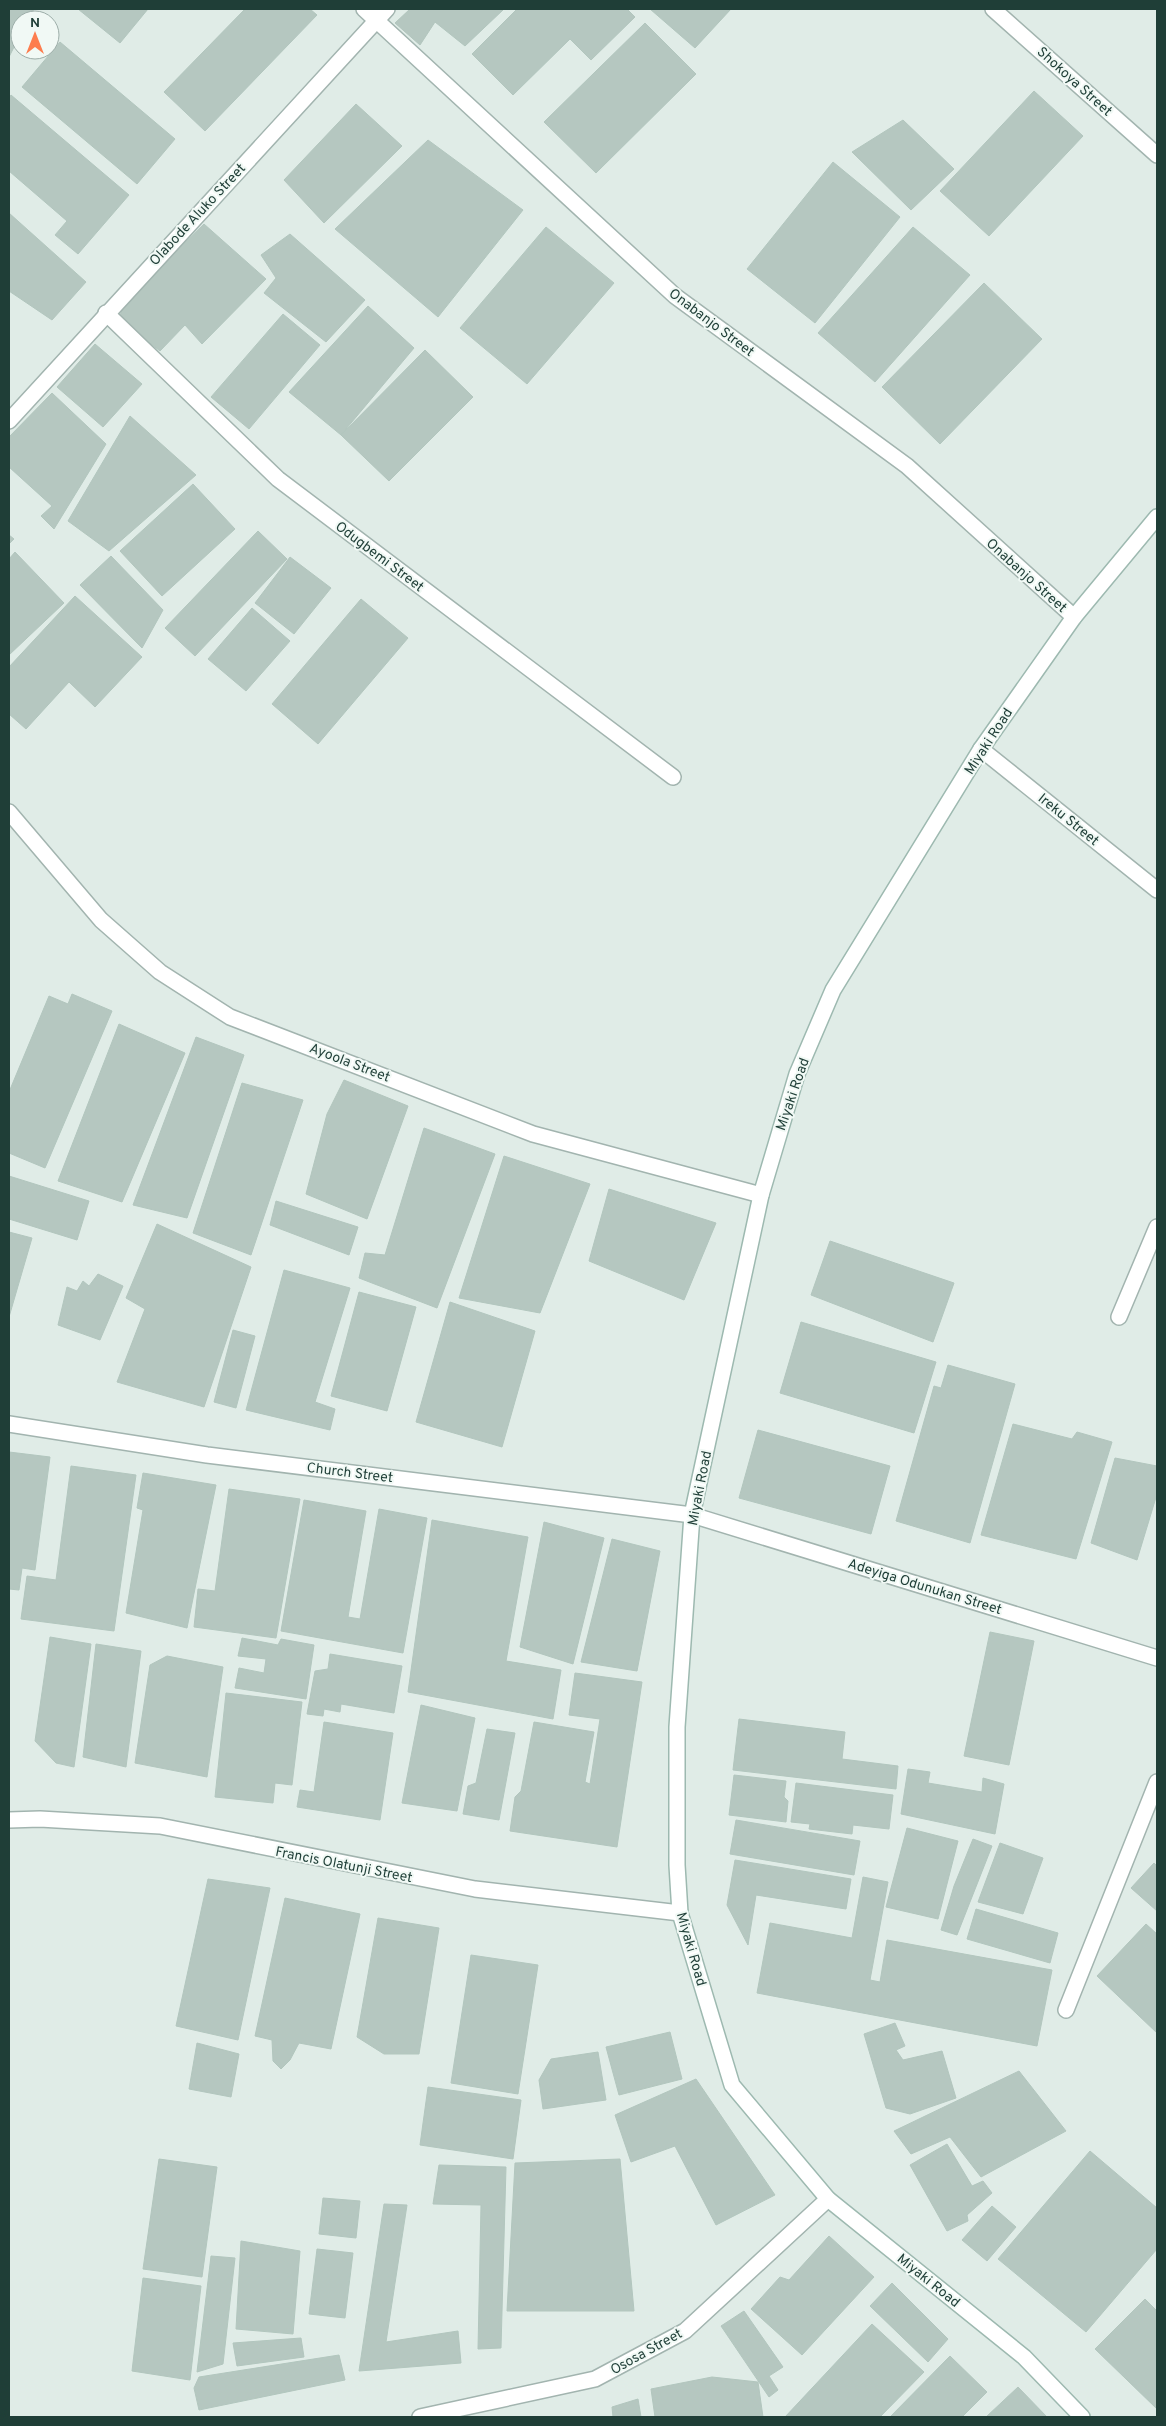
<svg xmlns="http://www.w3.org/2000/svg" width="1166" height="2426" font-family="Overpass,sans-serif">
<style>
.building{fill:#b5c7c0;stroke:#b2c6be}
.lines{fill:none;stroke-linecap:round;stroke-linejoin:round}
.street-casing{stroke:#a2b4af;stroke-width:18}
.secondary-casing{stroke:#9db9b0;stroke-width:18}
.street{stroke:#fff;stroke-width:15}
.secondary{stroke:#fff;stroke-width:15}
.labels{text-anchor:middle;stroke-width:4;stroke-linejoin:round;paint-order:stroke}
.street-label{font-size:14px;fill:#1f3e37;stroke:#f1f9f5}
</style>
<rect width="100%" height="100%" fill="#e0ece7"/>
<g class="building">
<polygon points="9,9 34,9 28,20 20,20 20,35 9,57"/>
<polygon points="78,9 148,9 120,43"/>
<polygon points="245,9 310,9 317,15 205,131 164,92"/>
<polygon points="410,9 504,9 465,46 435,22 420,45 395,23"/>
<polygon points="517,9 627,9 635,17 591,60 570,39 513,95 472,54"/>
<polygon points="650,9 731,9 695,48"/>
<polygon points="645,23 696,74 596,173 544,122"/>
<polygon points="60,42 175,139 137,184 22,87"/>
<polygon points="1034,91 1083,136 989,236 940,191"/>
<polygon points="11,95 129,195 78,254 55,235 67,221 9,171 9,98"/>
<polygon points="356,104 402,146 324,223 284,180"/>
<polygon points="903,120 954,169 911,210 852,152"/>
<polygon points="428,140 523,210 438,317 335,229"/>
<polygon points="833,162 900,217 815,323 747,269"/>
<polygon points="9,213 86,282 52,320 9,291"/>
<polygon points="204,224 266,279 202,344 185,325 160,351 119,319 125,300"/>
<polygon points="546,227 614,283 527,384 460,328"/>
<polygon points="913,227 970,275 875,382 818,333"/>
<polygon points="290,234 365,300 326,342 264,293 276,278 261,255"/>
<polygon points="984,283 1042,339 940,444 882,387"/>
<polygon points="368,306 414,348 341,435 289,392"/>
<polygon points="283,314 320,345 249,429 211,397"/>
<polygon points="95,344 142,384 103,427 57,387"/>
<polygon points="425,350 473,397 389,481 341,435"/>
<polygon points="52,393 106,444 54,529 41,516 52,506 9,467 9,437"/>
<polygon points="130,416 196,475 109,551 68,521"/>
<polygon points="193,484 235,529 162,596 120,551"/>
<polygon points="258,531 287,559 195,656 165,628"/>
<polygon points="9,535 14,539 9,544"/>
<polygon points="15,552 64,603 9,655 9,559"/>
<polygon points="111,556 163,610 142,648 80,585"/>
<polygon points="290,557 331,588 294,634 255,603"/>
<polygon points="75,596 142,657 95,707 69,682 26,729 9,714 9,667"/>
<polygon points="361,599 408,638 318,744 272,704"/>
<polygon points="252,608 290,641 246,691 208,659"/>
<polygon points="72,994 112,1011 45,1168 9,1153 9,1092 49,996 68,1004"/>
<polygon points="119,1024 185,1053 122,1202 58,1181"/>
<polygon points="196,1037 244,1055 187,1218 133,1205"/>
<polygon points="344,1080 408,1106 367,1219 306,1194 327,1114"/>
<polygon points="242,1083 303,1100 251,1255 193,1233"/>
<polygon points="424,1128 495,1154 437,1308 359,1278 365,1253 385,1255"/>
<polygon points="504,1156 590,1184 540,1313 459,1298"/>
<polygon points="9,1176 89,1201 77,1240 9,1219"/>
<polygon points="609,1189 716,1223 684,1300 589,1261"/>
<polygon points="276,1201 358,1227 349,1255 270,1225"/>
<polygon points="157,1224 251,1267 204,1407 117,1382 145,1309 126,1298"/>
<polygon points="9,1232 32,1238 9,1317"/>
<polygon points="830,1241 954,1283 933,1342 811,1295"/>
<polygon points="284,1270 350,1288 315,1402 335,1409 330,1430 246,1410"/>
<polygon points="98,1274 123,1286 100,1340 58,1325 67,1287 77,1291 83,1281 89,1286"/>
<polygon points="359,1292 416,1307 387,1411 331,1396"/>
<polygon points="450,1302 535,1331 502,1447 416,1422"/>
<polygon points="801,1322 936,1362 914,1433 780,1393"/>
<polygon points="233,1330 255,1336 236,1408 214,1402"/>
<polygon points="948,1365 1015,1384 970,1543 896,1521 934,1386 941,1388"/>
<polygon points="1013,1424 1072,1439 1077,1432 1112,1442 1076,1559 981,1535"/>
<polygon points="758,1430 890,1466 871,1534 739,1498"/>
<polygon points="9,1452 50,1457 35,1570 22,1568 19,1590 9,1589"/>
<polygon points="1115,1458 1157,1466 1157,1494 1137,1560 1091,1543"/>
<polygon points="71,1466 136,1475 114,1631 21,1619 27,1576 56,1580"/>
<polygon points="143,1473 216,1485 187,1628 126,1613 143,1510 137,1508"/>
<polygon points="229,1489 300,1499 276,1638 194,1627 198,1589 215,1591"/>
<polygon points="304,1500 366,1511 348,1617 360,1619 379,1509 427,1518 403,1653 281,1631"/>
<polygon points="432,1520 528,1537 506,1661 561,1670 553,1719 408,1692"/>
<polygon points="544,1522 604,1538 573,1664 520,1647"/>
<polygon points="612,1539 660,1551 637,1671 581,1662"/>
<polygon points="990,1632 1034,1641 1009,1765 964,1756"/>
<polygon points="50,1637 91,1644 74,1767 56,1763 35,1741"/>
<polygon points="242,1638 278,1645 281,1639 314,1645 306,1699 235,1688 239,1668 264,1673 266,1659 238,1656"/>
<polygon points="96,1644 141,1651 126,1767 83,1757"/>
<polygon points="330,1654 402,1666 394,1713 341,1704 340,1712 324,1709 323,1716 307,1714 315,1671 328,1669"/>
<polygon points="167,1656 223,1667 207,1777 135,1763 150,1665"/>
<polygon points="575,1673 642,1682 617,1847 510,1831 515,1797 521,1791 534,1722 594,1732 585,1782 590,1784 600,1719 569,1715"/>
<polygon points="226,1693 302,1702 292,1785 275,1783 273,1803 215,1797"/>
<polygon points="421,1705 475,1718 457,1811 402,1803"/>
<polygon points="739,1719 845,1732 842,1759 898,1766 896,1789 733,1770"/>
<polygon points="324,1722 393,1733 380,1820 297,1807 300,1790 314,1792"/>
<polygon points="487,1729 515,1733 499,1820 463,1814 468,1786 476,1783"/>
<polygon points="908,1769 930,1772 928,1783 982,1792 983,1778 1004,1784 995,1834 901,1814"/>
<polygon points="734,1775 786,1781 784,1797 788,1801 786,1822 729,1815"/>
<polygon points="796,1783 893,1795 889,1829 853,1825 852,1834 809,1829 810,1824 791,1822"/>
<polygon points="736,1820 860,1841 854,1875 730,1854"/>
<polygon points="907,1828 958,1841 938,1919 886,1907"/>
<polygon points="973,1839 992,1846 957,1935 941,1930 954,1886"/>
<polygon points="1000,1843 1043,1858 1023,1914 978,1902"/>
<polygon points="735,1860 851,1879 846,1909 756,1895 748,1945 727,1905"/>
<polygon points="1154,1863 1157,1866 1157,1911 1131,1888"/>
<polygon points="863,1877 888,1882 870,1980 880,1982 887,1940 1052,1970 1037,2046 757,1993 770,1923 852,1938"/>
<polygon points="208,1879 270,1888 238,2040 176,2026"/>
<polygon points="285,1898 360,1914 331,2049 299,2043 290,2060 281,2069 273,2061 272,2040 255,2036"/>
<polygon points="976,1909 1058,1933 1050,1963 967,1939"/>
<polygon points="378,1918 439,1928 419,2054 384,2054 357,2037"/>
<polygon points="1146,1924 1157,1934 1157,2033 1097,1976"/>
<polygon points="471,1955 538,1965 518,2094 451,2083"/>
<polygon points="895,2023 905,2046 896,2050 903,2060 942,2051 956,2098 910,2114 886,2108 864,2034"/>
<polygon points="670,2032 682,2079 619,2095 606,2047"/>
<polygon points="197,2043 239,2054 231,2097 189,2089"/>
<polygon points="598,2052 606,2100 543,2109 539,2080 551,2059"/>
<polygon points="1019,2071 1066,2131 981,2177 950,2137 911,2154 894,2131"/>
<polygon points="696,2079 775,2195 716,2225 675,2146 631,2162 615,2115"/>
<polygon points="428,2087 521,2100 513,2159 420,2145"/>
<polygon points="947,2144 972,2186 983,2181 992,2193 967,2215 968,2221 947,2231 910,2165"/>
<polygon points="1090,2151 1157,2208 1157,2249 1086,2332 998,2259"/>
<polygon points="159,2159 217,2167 202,2277 143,2269"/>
<polygon points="620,2159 634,2311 507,2311 515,2163"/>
<polygon points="439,2165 506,2167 501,2348 478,2349 481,2205 433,2204"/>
<polygon points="323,2198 360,2201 356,2238 319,2234"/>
<polygon points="384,2204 407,2205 386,2342 458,2331 461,2363 359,2371"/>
<polygon points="992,2206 1016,2227 987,2261 962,2240"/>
<polygon points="829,2236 874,2277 802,2355 751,2309 780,2277 789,2280"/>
<polygon points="241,2241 300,2251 293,2334 236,2329"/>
<polygon points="317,2249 353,2253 345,2318 309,2314"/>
<polygon points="211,2256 235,2258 223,2364 197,2372"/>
<polygon points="143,2278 201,2286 190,2380 132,2371"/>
<polygon points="892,2283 948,2339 928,2362 870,2306"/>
<polygon points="1145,2299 1157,2311 1157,2409 1095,2349"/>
<polygon points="744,2311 783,2367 769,2376 778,2390 769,2397 721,2326"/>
<polygon points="872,2324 924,2372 880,2417 785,2417"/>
<polygon points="301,2338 304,2357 237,2366 233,2343"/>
<polygon points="339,2355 345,2380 199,2410 194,2388 199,2377"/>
<polygon points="950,2356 987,2392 962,2417 890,2417"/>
<polygon points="712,2377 758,2382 763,2417 655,2417 651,2389"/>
<polygon points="1018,2387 1047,2417 986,2417"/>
<polygon points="638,2399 641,2417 613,2417 612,2407"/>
</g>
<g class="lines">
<g class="street-casing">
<g id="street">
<polyline points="364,9 675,296 907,466 1074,617"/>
<polyline points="993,9 1157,155"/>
<polyline points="106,313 278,479 673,777"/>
<polyline points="9,421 387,9"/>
<polyline points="981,749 1157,890"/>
<polyline points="9,812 101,920 160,972 230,1017 533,1134 761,1195"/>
<polyline points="1119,1317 1157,1227"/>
<polyline points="9,1424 207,1455 692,1515 1157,1658"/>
<polyline points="9,1820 40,1819 160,1826 475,1889 680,1913"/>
<polyline points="1066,2010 1157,1782"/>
<polyline points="420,2417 595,2379 685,2331 828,2199"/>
</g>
</g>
<g class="secondary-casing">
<polyline id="secondary" points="1082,2417 1024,2357 828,2199 732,2085 680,1913 677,1865 677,1727 692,1515 761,1195 797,1074 833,990 981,749 1074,617 1157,517"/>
</g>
<use href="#street" class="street"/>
<use href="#secondary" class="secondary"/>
</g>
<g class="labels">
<g class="street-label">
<text transform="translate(1075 81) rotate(42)" y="5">Shokoya Street</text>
<text transform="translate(197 214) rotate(-47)" y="5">Olabode Aluko Street</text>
<text transform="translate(712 322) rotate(37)" y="5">Onabanjo Street</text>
<text transform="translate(380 556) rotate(37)" y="5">Odugbemi Street</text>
<text transform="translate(1027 575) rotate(42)" y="5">Onabanjo Street</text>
<text transform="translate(988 741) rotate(-57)" y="5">Miyaki Road</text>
<text transform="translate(1069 819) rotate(39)" y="5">Ireku Street</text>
<text transform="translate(350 1062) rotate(21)" y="5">Ayoola Street</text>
<text transform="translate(792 1094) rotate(-71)" y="5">Miyaki Road</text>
<text transform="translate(350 1472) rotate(7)" y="5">Church Street</text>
<text transform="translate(699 1488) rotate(-79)" y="5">Miyaki Road</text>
<text transform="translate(925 1586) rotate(17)" y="5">Adeyiga Odunukan Street</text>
<text transform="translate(344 1864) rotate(11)" y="5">Francis Olatunji Street</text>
<text transform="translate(692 1949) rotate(74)" y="5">Miyaki Road</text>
<text transform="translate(929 2280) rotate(39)" y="5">Miyaki Road</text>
<text transform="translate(646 2351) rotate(-29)" y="5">Ososa Street</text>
</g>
</g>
<rect width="1166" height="2426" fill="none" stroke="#1f3e37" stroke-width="20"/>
<g transform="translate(35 35)"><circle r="24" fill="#f1f9f5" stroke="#9daea9"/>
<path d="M0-4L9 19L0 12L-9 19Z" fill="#fd7d4e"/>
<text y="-8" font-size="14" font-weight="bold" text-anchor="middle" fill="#1f3e37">N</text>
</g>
</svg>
